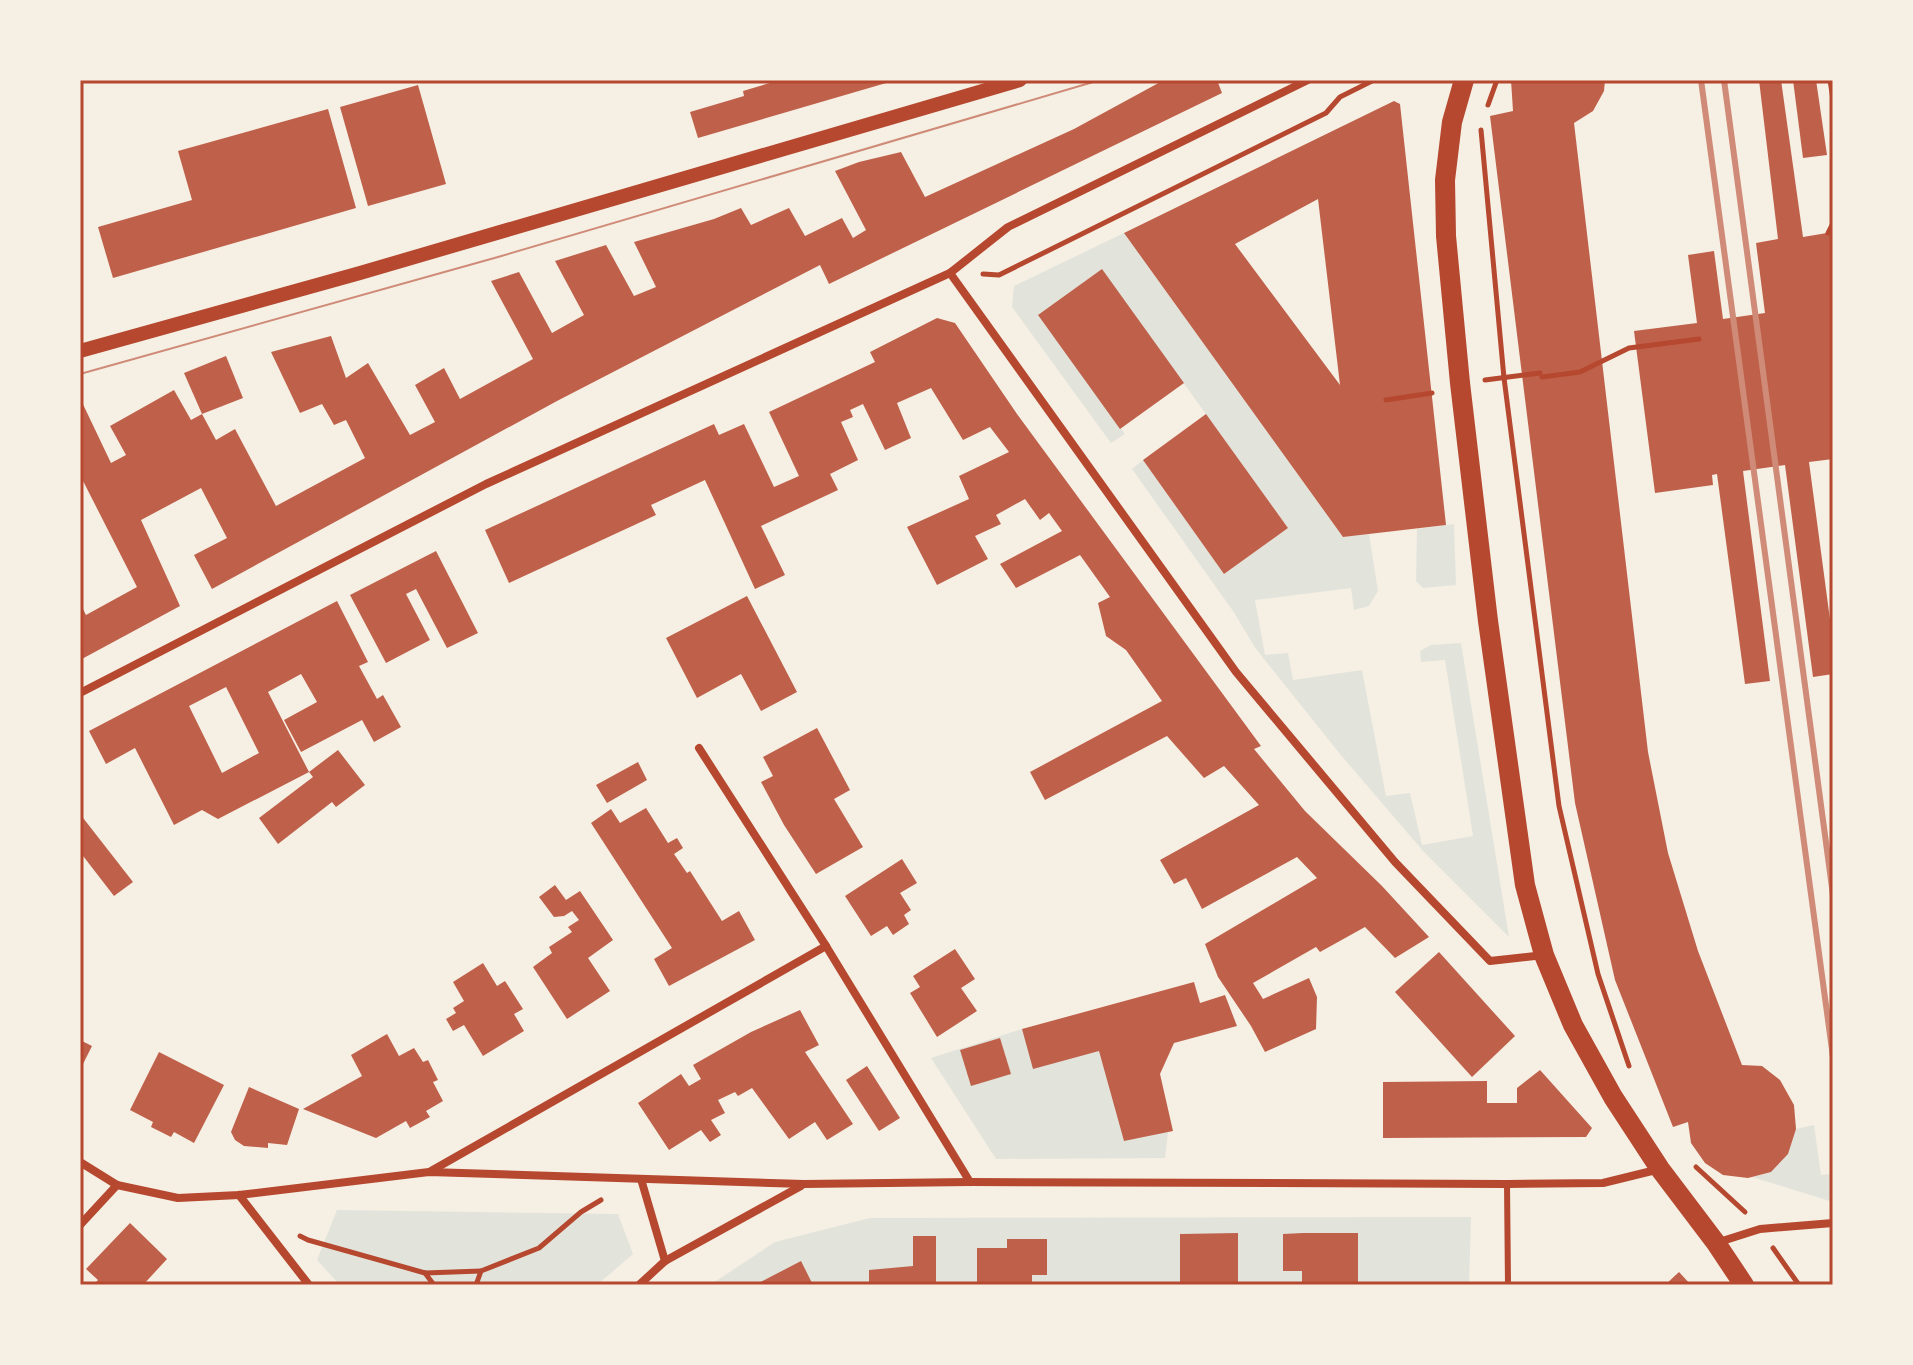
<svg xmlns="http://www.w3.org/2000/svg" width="1913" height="1365" font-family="Manrope,sans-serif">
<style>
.green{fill:#e2e4dc}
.building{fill:#bf614a;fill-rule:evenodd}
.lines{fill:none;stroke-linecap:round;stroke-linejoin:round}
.path{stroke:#b5482f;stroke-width:5}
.service{stroke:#b5482f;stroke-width:6}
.minor{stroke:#b5482f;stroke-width:8}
.tertiary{stroke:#b5482f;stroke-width:14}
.primary{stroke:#b5482f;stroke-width:20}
.tram{stroke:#cf8b77;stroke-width:2}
.rail{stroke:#cf8b77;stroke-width:6}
.neatline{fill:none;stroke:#b5482f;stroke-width:3}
</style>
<rect width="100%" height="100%" fill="#f6efe4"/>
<g class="green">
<polygon points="1124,233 1343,537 1369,534 1378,591 1369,606 1354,610 1351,588 1255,600 1265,655 1288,653 1293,680 1362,670 1386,796 1410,793 1422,845 1473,836 1445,660 1421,662 1420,651 1431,645 1461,643 1509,937 1423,851 1340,754 1256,649 1233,611 1132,469 1143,460 1224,574 1288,528 1102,270 1039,315 1125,434 1111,443 1012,307 1014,286"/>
<polygon points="1454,524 1456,585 1423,588 1416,581 1417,529"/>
<polygon points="1022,1029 1099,1051 1168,1132 1165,1158 996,1159 931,1058"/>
<polygon points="1814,1125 1821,1175 1832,1174 1833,1202 1752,1177 1771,1172 1796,1129"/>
<polygon points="337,1210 618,1214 633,1254 597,1285 340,1285 317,1260"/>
<polygon points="1471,1217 1469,1285 710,1285 775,1242 870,1218"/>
</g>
<g class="building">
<polygon points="780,80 893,80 893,81 698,138 690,112 744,96 743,91"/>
<polygon points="1164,80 1217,80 1222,93 829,284 820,265 557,401 212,589 194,555 227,538 201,488 141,520 180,606 80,660 80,603 86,615 137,587 80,475 80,398 111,463 126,455 110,426 174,390 191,420 202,414 216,440 235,429 276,506 365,458 346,420 334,425 322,404 300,413 271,352 331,336 346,378 368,363 410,435 435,422 415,385 444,368 460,399 533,359 491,281 519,272 552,333 584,315 555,261 606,245 634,296 656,287 634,242 714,219 741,208 751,225 789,208 805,236 842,218 853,238 866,230 835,171 859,162 901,152 925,197 1074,129"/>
<polygon points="1511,80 1605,80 1604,91 1593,111 1574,123 1648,752 1668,853 1698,951 1742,1065 1762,1066 1780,1080 1794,1105 1796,1129 1788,1154 1771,1172 1748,1178 1723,1175 1705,1163 1691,1143 1688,1122 1673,1127 1615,980 1575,803 1490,116 1513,111"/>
<polygon points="1759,80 1781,80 1803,237 1833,232 1833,459 1809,462 1833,642 1833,674 1813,677 1785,465 1743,471 1770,681 1745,684 1717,474 1712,475 1713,485 1655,493 1634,331 1697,323 1688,255 1714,251 1723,319 1765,313 1756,243 1778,239"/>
<polygon points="1793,80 1816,80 1827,155 1803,158"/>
<polygon points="418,85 446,184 368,206 340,107"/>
<path d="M1394,101L1400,104L1446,525L1343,537L1124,233ZM1318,199L1340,385L1235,244Z"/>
<polygon points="328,109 356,208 113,278 98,227 192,200 178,151"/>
<polygon points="1102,269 1184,383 1120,429 1038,315"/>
<polygon points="937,318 955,323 1017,414 1261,746 1254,749 1305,811 1382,886 1429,937 1395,958 1365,927 1320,952 1316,947 1253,983 1263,999 1309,978 1317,997 1316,1029 1265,1052 1251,1026 1218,977 1205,944 1317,878 1297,857 1202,909 1186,878 1174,884 1160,860 1259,805 1224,766 1204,778 1167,736 1045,800 1030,772 1162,701 1126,650 1106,636 1098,603 1110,597 1080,555 1016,588 1000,564 1062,531 1049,513 1040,520 1025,499 996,515 1001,524 975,536 988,559 937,585 907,527 969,499 959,476 1009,452 990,427 963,440 931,388 897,403 911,438 885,450 863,404 850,410 853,417 841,422 858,460 830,474 838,490 761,526 785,575 755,589 705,480 651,505 656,515 509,583 485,530 714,424 719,435 744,424 774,487 799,476 769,412 875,362 870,352"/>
<polygon points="226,356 243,398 202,414 184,373"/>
<polygon points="1206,414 1288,528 1224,574 1143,460"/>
<polygon points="436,551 478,633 447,648 416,589 406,594 430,640 386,663 350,595"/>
<polygon points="747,596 797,692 761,711 741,674 697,698 666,638"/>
<path d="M337,601L368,662L359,666L377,699L383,695L401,727L374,742L362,720L301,752L284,720L317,702L301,674L268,692L309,772L218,819L202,810L174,825L135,748L106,764L89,731ZM226,687L259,753L222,773L189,706Z"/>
<polygon points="817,728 850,790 834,799 863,847 816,874 784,825 761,782 773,776 763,757"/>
<polygon points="338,750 365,785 336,807 332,802 278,844 259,818 313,777 309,772"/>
<polygon points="638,762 647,780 607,803 596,785"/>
<polygon points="646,808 668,843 677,838 683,848 674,854 687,873 690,871 722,921 739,911 755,940 669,986 654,959 672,948 591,823 611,809 620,823"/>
<polygon points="80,814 133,882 114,896 80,852"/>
<polygon points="902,859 917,883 900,893 911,910 904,915 909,924 893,935 887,926 871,936 845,896"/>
<polygon points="555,885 566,900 580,891 613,940 588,958 610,991 567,1019 533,967 552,953 549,947 572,932 568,927 579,920 572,911 564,916 554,917 539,897"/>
<polygon points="955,949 975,979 961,988 977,1011 937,1037 910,993 920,987 913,976"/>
<polygon points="1439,952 1515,1036 1472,1077 1395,992"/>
<polygon points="483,963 497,986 505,981 523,1009 514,1014 524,1031 483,1056 464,1025 453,1031 446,1019 456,1013 453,1008 464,1001 453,982"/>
<polygon points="1194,982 1200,1003 1225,995 1237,1026 1174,1043 1160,1074 1173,1131 1124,1141 1099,1051 1033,1069 1022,1029"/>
<polygon points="800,1010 819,1045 805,1052 853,1124 827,1140 815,1122 789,1139 752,1088 738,1096 735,1092 718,1100 725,1113 711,1120 721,1135 710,1142 701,1130 669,1150 638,1103 681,1074 689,1086 701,1079 693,1065 751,1032"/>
<polygon points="387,1034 399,1056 414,1048 423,1062 428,1060 438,1080 433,1082 443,1101 426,1111 430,1117 410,1128 406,1121 376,1138 303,1109 362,1076 351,1055"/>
<polygon points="1000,1038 1011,1074 971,1086 960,1050"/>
<polygon points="80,1040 92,1046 80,1070"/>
<polygon points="159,1052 224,1085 194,1143 174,1132 171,1137 151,1127 153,1122 130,1110"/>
<polygon points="867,1066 900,1118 879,1131 846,1080"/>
<polygon points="1540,1070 1592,1128 1586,1137 1383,1138 1383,1082 1487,1081 1487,1103 1517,1103 1517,1088"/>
<polygon points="249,1087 299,1109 287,1145 268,1143 268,1148 244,1146 235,1140 231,1132"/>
<polygon points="130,1223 167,1259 143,1285 93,1285 98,1280 86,1269"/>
<polygon points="1238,1233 1238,1285 1180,1285 1180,1234"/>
<polygon points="1303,1233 1358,1233 1358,1285 1302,1285 1302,1271 1283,1271 1283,1234"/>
<polygon points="913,1236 936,1236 936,1285 869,1285 869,1270 913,1266"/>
<polygon points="1007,1239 1047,1239 1047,1275 1032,1275 1032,1285 977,1285 977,1248 1007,1248"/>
<polygon points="801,1261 813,1285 755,1285"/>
<polygon points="1679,1272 1691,1285 1665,1285"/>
</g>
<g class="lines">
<g class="path">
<polyline points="1830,80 1833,99"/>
<polyline points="1488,105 1497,80"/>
<polyline points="1481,130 1504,378 1559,806 1598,974 1629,1066"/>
<polyline points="1828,233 1833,223"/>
<polyline points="983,274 999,275 1326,113 1340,97 1374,80"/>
<polyline points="1542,377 1580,372 1629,348 1699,339"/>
<polyline points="1485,380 1540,373"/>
<polyline points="1386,400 1432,393"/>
<polyline points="1696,1167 1745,1212"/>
<polyline points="300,1236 308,1240 425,1273 481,1271"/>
<polyline points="1773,1248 1799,1285"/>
<polyline points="425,1273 434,1285"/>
<polyline points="476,1285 481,1271 539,1248 581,1212 601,1200"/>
</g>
<polyline class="service" points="1507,1184 1508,1285"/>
<g class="minor">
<polyline points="950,273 1236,672 1395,862 1490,961 1544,955"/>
<polyline points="80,693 486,484 950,273 1008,227 1308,80"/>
<polyline points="699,748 826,946 970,1182"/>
<polyline points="80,1162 117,1185 178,1198 239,1195 429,1172 804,1184 970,1182 1507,1184 1603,1183 1660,1169"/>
<polyline points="431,1171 826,946"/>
<polyline points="641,1179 665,1261"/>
<polyline points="239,1195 309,1285"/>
<polyline points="80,1225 117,1185"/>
<polyline points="1716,1243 1760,1229 1833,1223"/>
<polyline points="639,1285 665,1261 801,1186"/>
</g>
<polyline class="tertiary" points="80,351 360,273 1020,80"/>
<polyline class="primary" points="1464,80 1452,122 1445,180 1446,236 1460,383 1488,621 1525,885 1544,955 1573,1025 1613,1097 1660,1169 1716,1243 1744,1285"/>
<polyline class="tram" points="80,374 498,257 1100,80"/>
<g class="rail">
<polyline points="1701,80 1833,1057"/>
<polyline points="1724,80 1833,895"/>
</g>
</g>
<rect width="1913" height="1365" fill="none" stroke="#f6efe4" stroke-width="164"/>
<rect x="82" y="82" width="1749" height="1201" class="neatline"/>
</svg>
